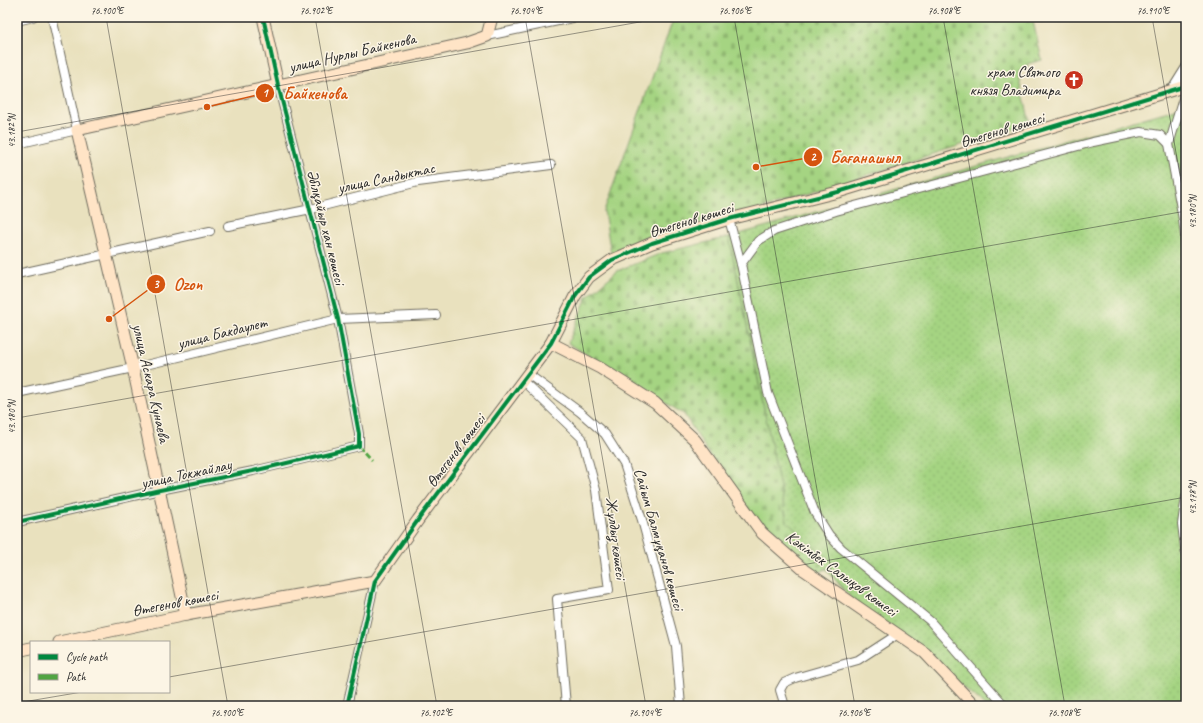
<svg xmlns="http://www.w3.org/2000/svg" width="1203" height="723" font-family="Caveat,sans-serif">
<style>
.grass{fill:url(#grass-dots);stroke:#688056}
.cemetery{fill:url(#cemetery-stones);stroke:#688056}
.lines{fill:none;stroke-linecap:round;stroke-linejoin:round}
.street-casing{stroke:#6e6b5e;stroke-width:10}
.secondary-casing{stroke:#6e6b5e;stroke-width:13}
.street{stroke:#fff;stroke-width:8}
.secondary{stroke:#ffe4c6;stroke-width:11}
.quiet{stroke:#51a443;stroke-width:3;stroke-dasharray:6 3;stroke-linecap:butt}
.cycleway-casing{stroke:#fcf5e5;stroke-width:6}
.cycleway{stroke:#00873e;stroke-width:4}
.ticks{fill:none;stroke:#2b2b2b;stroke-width:1;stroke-opacity:0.45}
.labels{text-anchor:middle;stroke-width:3;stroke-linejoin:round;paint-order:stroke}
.street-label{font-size:16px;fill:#2b2b2b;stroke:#fcf5e5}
.poi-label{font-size:16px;fill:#2b2b2b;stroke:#fcf5e5;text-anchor:end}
.leader{fill:none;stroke:#d5540f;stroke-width:1.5}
.callout-dot{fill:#d5540f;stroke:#fcf5e5;stroke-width:1.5}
.mark-label{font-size:12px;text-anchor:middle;font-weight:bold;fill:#fff}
.callout-label{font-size:17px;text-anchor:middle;font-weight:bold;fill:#d5540f;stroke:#fcf5e5;stroke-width:3;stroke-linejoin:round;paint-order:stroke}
.neatline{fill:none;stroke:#2b2b2b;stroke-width:1.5}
.ticks-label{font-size:10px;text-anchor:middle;fill:#2b2b2b}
</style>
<defs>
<pattern id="grass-dots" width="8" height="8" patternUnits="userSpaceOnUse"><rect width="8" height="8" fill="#a5d482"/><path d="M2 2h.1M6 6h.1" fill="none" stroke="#8eb670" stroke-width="1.8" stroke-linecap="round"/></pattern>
<pattern id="cemetery-stones" width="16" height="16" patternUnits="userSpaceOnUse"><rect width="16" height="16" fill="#a5d482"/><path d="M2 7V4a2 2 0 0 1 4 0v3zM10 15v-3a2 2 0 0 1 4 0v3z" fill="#8eb670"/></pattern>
</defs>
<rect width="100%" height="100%" fill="#fcf5e5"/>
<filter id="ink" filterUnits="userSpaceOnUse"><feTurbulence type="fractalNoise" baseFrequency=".025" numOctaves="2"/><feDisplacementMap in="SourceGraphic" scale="8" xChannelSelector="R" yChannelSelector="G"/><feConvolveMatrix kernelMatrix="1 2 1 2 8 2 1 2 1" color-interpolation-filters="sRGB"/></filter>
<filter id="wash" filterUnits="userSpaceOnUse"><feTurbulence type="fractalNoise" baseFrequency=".012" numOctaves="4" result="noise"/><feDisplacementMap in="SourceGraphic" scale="16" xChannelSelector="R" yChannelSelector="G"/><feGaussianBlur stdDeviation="0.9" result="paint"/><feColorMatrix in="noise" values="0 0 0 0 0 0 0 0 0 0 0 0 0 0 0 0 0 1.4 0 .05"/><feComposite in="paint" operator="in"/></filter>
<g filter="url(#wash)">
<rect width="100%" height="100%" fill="#e9e1be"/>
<polygon class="grass" points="1186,106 1186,706 984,706 975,696 858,607 787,522 729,237"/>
<g class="cemetery">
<polygon points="674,17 1032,17 1042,60 1027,64 1028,69 1018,72 1030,123 729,219 612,260 604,211"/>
<polygon points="729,237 787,522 834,564 813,576 736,497 684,414 568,343 587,297 617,271 662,253"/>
</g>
</g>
<g filter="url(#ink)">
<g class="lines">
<g class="street-casing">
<g id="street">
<polyline points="17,21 33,17"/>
<polyline points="487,36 577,17"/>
<polyline points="1186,89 1169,144 1183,219 1186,245"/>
<polyline points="1171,91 1186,67"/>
<polyline points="17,144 77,130 52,17"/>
<polyline points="729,219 741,264 768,393 815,513 829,535 841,548 930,621 1005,706"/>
<polyline points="228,226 311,209 418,182 551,165"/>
<polyline points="741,264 758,241 774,231 836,211 1093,142 1141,132 1160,135 1169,144"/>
<polyline points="17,274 210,231"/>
<polyline points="528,374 580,412 605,434 624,464 642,520 676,646 681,706"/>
<polyline points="523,381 582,438 596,490 609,590 557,599 566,706"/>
<polyline points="17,393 133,368 338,319 436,315"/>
<polyline points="1186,497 1182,524 1186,556"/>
<polyline points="17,522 160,490 253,471 359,446 359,434 338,319 278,85"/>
<polyline points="347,706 375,581"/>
<polyline points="785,706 780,690 784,683 795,678 858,660 898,634"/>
</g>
</g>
<g class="secondary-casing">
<g id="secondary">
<polyline points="263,17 278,85"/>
<polyline points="551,343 600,368 655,403 695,440 762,533 804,570 925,653 975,706"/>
<polyline points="186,615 133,368 77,130 467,43 487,36 492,17"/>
<polyline points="59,642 186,615 375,581 418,520 551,343 575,296 589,277 612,260 652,243 729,219 838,192 1186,86"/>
<polyline points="17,651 31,648"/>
</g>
</g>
<use href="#street" class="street"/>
<use href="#secondary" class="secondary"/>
<polyline class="quiet" points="359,446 372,460"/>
<g class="cycleway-casing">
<g id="cycleway">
<polyline points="17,522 160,490 253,471 359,446 359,434 338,319 278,85 263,17"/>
<polyline points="347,706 375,581 418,520 551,343 575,296 589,277 612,260 652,243 729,219 838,192 1186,86"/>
</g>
</g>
<use href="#cycleway" class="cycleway"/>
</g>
</g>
<path class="ticks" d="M106,17L228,706M315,17L437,706M525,17L646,706M734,17L855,706M943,17L1065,706M1152,17L1186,209M17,132L668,17M17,418L1186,211M169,677L1186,497M17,697L19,706M17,703L82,692"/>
<defs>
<g id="church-disc" transform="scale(1)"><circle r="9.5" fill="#c8321e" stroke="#fcf5e5"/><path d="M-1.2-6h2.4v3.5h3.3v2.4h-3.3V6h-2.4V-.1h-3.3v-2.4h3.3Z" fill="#fff"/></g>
</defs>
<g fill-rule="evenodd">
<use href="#church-disc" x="1074" y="80"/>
</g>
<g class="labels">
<g class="street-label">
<text transform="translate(352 52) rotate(-13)" y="6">улица Нурлы Байкенова</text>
<text transform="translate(1002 129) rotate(-17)" y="6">Өтегенов көшесі</text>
<text transform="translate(386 177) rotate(-12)" y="6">улица Сандыктас</text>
<text transform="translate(691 219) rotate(-17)" y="6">Өтегенов көшесі</text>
<text transform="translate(327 227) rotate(76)" y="6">Әбілқайыр хан көшесі</text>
<text transform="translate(222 332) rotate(-14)" y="6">улица Бакдаулет</text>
<text transform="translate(152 383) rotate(77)" y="6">улица Аскара Кунаева</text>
<text transform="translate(455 450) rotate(-53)" y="6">Өтегенов көшесі</text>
<text transform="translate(186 473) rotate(-12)" y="6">улица Токжайлау</text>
<text transform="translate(617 538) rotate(83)" y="6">Жұлдыз көшесі</text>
<text transform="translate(660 539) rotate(74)" y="6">Сайым Балмұқанов көшесі</text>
<text transform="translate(842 573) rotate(36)" y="6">Кәкімбек Салықов көшесі</text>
<text transform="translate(175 602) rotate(-11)" y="6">Өтегенов көшесі</text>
</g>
<g class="poi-label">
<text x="1060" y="77">храм Святого<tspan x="1060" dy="18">князя Владимира</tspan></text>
</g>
</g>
<path class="leader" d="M207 107L265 93M756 167L813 157M109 319L156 284"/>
<g class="callout-dot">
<circle cx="207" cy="107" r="4"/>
<circle cx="756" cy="167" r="4"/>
<circle cx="109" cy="319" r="4"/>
<circle cx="265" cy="93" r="10"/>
<circle cx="813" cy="157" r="10"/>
<circle cx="156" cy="284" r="10"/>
</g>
<g class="mark-label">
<text x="265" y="97">1</text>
<text x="813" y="161">2</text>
<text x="156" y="288">3</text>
</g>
<g class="callout-label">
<text x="315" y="99">Байкенова</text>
<text x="865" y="163">Бағанашыл</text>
<text x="188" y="290">Ozon</text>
</g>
<rect width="1203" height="723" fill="none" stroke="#fcf5e5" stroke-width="44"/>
<rect x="30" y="641" width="140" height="52" fill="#fcf5e5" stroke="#a8a49b"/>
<rect x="38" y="654" width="20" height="6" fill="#00873e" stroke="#a8a49b"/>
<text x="66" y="661" font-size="12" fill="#2b2b2b">Cycle path</text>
<rect x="38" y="674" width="20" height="6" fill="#51a443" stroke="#a8a49b"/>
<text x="66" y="681" font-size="12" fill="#2b2b2b">Path</text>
<rect x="22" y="22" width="1159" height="679" class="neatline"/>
<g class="ticks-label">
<text x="107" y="14">76.900°E</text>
<text x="316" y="14">76.902°E</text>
<text x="526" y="14">76.904°E</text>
<text x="735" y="14">76.906°E</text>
<text x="944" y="14">76.908°E</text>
<text x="1153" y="14">76.910°E</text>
<text transform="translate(11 131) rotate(-90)" y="4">43.182°N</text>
<text transform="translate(1192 212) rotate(-90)" y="4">43.180°N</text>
<text transform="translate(11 417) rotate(-90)" y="4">43.180°N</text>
<text transform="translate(1192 498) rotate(-90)" y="4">43.178°N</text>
<text x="227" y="716">76.900°E</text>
<text x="436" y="716">76.902°E</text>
<text x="645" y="716">76.904°E</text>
<text x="854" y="716">76.906°E</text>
<text x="1064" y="716">76.908°E</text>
</g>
</svg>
